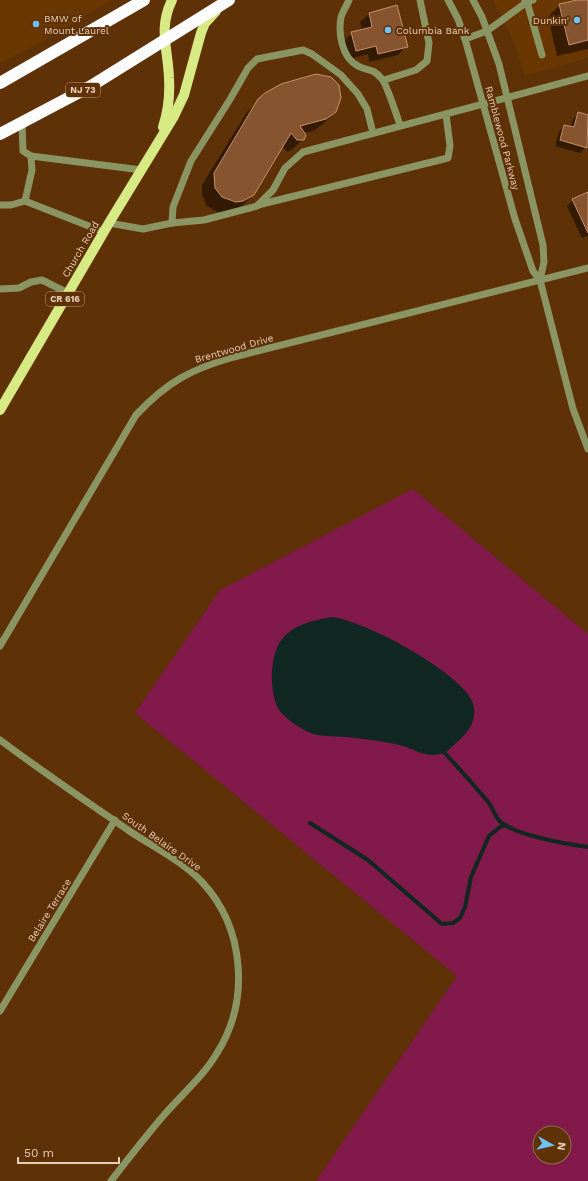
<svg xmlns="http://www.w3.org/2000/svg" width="588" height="1181" font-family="'Work Sans',sans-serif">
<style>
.built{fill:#6a3602}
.green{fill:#81194a;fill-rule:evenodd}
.water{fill:#102722}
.shadow{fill:#0007}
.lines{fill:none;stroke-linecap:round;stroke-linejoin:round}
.stream{stroke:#102722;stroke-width:4}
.building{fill:#865530;stroke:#c5906a}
.minor{stroke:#8b9564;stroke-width:7}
.major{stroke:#d8ea83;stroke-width:10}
.highway{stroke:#fdfdfd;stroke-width:12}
.poi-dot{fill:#6fc2f4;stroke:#5e3107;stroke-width:1.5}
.labels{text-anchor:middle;stroke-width:4;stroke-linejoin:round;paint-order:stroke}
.shield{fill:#5e3107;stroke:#bf9e83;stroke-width:1}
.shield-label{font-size:9px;font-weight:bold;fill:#e8ccb8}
.poi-label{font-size:10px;fill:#e8ccb8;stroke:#5e3107;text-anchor:start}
.street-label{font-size:10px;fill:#e8ccb8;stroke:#5e3107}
</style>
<rect width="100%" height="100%" fill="#5e3107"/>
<g class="built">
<polygon points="0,0 112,0 41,42 0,63"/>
<polygon points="493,0 588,0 588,58 525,76 513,40"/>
</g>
<path class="green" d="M413,489L588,634V1181H316L457,976L135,713L220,590ZM540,1133H564V1157H540Z"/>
<path class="water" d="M332,617C367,622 445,665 467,693C482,713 472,730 455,744C451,748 446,753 440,754C426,758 416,750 403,746C384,741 366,739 346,737C334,736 318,737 308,732C298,727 285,718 279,710C269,693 269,653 283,638C295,624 315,620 332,617Z"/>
<g class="shadow">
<polygon points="581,0 588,0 588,49 557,56 548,17 560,5"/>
<polygon points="369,14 406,46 398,55 369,62 368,54 348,59 343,42 352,33 362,30 360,22"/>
<polygon points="316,75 325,75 338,85 340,98 335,112 323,124 313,131 304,133 305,137 293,149 287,152 282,146 253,195 241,207 224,214 217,212 206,205 202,194 202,185 247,112 273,89 288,82"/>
<polygon points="579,114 588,116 588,140 586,147 580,153 555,146 559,132 564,126 571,127 573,119"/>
<polygon points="588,193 588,236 582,238 567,206 573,200"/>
</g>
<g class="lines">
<g class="stream">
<path d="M442,750C458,767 474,785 489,803C494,810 495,818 502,823C520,836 566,844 588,847"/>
<polyline points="310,823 368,860 442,924 453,923 460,918 465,907 471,877 489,836 500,827 506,825"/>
</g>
</g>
<g class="building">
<polygon points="577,0 588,0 588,40 569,45 559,4"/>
<polygon points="397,5 408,47 378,54 376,46 356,51 351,32 372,27 369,13"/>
<polygon points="316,74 331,77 339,85 341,98 336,112 326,119 300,126 306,135 304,140 297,140 291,133 254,195 243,201 236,202 222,197 215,188 214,173 258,99 265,93 281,84"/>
<polygon points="578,112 588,115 587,148 560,140 564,125 574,127"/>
<polygon points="588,192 588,233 572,199"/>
</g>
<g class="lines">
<g class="minor">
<path d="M349,0C347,5 343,11 341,17C338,34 342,58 358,66C369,72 372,67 382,79C386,84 397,116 400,125"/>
<polyline points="448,0 458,19 465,39 515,219 533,271 540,280 573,409 588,449"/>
<polyline points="473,0 482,17 499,64 543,245 544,262 540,280"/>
<polyline points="533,0 527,2 542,55"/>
<polyline points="465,39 487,31 527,2 525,0"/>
<polyline points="384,80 416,70 427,61 429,43 420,0"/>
<polyline points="22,123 23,151 31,156 142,170"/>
<polyline points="373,133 367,109 358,94 341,75 312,54 303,50 257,59 248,68 229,101 191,161 173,207 172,223 204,220 257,206 273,190 285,168 303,152 588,76"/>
<polyline points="25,201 104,232"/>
<polyline points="0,205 11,205 25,201 32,170 31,156"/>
<polyline points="258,205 448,158 450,146 446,114"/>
<polyline points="109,223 143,229 172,223"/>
<polyline points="0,289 19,288 31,282 42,280 68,293"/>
<path d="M0,646L136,415C167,382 191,369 234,357L588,268"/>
<path d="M0,740C43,772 87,802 131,832C155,848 182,861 202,882C245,928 250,1001 217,1053C203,1077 182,1094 164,1115C146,1136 128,1159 111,1181"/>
<polyline points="0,1011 115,820"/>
</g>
<g class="major">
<path d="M163,127C168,112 170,95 169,78C168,48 158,29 172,0"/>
<polyline points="0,410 109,223 173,118 184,95 201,33 205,23 216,11"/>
</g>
<g class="highway">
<polyline points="0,83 144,0"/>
<polyline points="0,134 91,86 229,0"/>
</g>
</g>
<g class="poi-dot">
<circle cx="577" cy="20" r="4"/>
<circle cx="36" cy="24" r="4"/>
<circle cx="388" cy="30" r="4"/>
</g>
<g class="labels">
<g class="shield">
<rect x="66" y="83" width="34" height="14" rx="3"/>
<rect x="46" y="292" width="38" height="14" rx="3"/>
</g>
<g class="shield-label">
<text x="83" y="93">NJ 73</text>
<text x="65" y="302">CR 616</text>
</g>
<g class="poi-label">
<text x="44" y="22">BMW of<tspan x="44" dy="12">Mount Laurel</tspan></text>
<text x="569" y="24" text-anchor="end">Dunkin'</text>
<text x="396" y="34">Columbia Bank</text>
</g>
<g class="street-label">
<text transform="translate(503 138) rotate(75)" y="4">Ramblewood Parkway</text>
<text transform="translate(80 249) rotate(-60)" y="4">Church Road</text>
<text transform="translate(234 348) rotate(-16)" y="4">Brentwood Drive</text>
<text transform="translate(162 841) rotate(35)" y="4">South Belaire Drive</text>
<text transform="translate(49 910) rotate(-58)" y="4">Belaire Terrace</text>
</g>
</g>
<g transform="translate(552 1145) rotate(98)"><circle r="19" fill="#5e3107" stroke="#956f4e"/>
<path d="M0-3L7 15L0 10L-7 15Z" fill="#6fc2f4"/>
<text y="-6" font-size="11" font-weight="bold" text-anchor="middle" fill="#e8ccb8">N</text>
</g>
<path d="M18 1157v6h101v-6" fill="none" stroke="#e8ccb8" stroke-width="2"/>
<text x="24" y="1157" font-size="12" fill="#e8ccb8" stroke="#5e3107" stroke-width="3" paint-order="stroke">50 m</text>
</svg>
